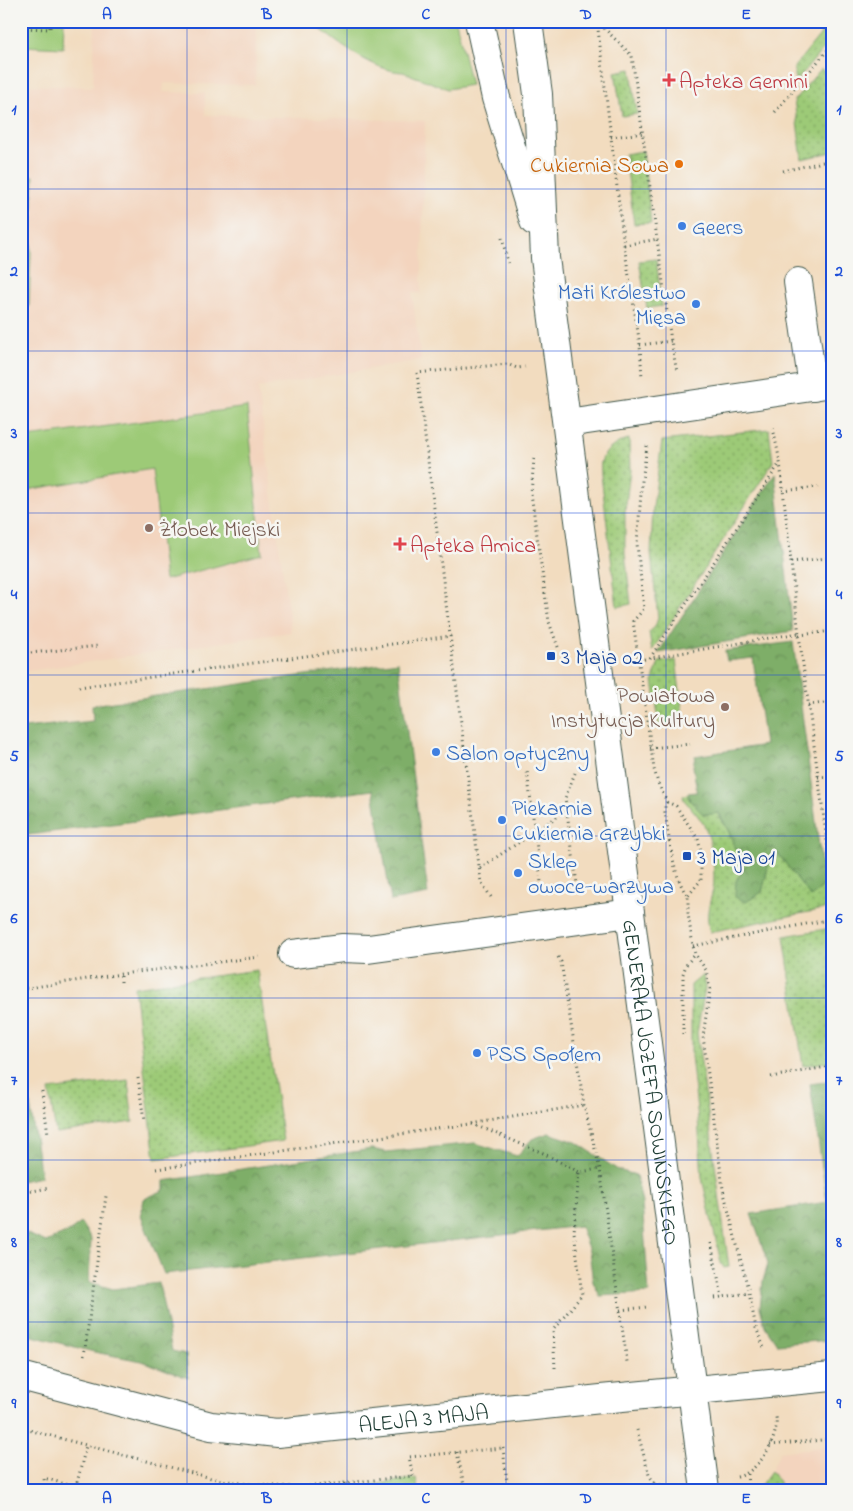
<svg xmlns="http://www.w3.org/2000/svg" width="853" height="1511" font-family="'Indie Flower',sans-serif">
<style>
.built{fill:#f3d4be}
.grass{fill:url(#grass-dots);stroke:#5e8456}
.forest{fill:url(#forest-crowns);stroke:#4e764e}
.park{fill:#9dca77;stroke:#5e8456}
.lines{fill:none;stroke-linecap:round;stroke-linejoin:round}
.minor-casing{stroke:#3f5549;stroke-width:30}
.path{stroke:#3f5549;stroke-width:3;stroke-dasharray:1 4;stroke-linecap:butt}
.minor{stroke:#fff;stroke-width:28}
.grid{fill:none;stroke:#1d4ed8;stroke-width:1;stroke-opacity:0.55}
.health-dot{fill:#e0444e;stroke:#f6f6f2;stroke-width:2}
.food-dot{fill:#e8710a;stroke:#f6f6f2;stroke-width:2}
.shop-dot{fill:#3f7fe0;stroke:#f6f6f2;stroke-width:2}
.education-dot{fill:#8d6e63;stroke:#f6f6f2;stroke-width:2}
.transit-dot{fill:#1a4fb4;stroke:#f6f6f2;stroke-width:2}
.labels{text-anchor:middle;stroke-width:5;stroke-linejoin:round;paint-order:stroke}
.health-label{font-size:22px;fill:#be3a42;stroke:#f6f6f2;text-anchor:start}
.food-label{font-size:22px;fill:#c56008;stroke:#f6f6f2;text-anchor:end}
.shop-label{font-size:22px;fill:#366cbe;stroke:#f6f6f2;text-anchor:start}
.education-label{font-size:22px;fill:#785e54;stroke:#f6f6f2;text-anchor:start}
.transit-label{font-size:22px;fill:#164399;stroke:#f6f6f2;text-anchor:start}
.street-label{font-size:22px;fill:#1f3d34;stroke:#f6f6f2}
.neatline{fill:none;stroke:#1d4ed8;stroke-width:2}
.grid-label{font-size:16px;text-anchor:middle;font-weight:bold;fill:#1d4ed8}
</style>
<defs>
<pattern id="grass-dots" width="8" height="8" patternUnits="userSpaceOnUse" patternTransform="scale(1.25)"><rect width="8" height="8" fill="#9dca77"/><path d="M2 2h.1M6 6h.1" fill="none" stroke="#7fa562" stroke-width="1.8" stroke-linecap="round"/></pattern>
<pattern id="forest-crowns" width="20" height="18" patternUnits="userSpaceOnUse" patternTransform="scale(1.25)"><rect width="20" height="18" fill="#7eae68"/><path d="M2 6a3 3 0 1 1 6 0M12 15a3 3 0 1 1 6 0" fill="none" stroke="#678f56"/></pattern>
</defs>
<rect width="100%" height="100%" fill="#f6f6f2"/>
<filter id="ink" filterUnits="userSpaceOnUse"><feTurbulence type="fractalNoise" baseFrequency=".02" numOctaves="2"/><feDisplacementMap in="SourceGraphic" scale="10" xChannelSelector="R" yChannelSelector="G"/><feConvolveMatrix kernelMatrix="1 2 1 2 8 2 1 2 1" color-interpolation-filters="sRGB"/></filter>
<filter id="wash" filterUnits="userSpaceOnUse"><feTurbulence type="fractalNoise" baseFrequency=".0096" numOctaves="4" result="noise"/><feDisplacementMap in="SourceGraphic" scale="20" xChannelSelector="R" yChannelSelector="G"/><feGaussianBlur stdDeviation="1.12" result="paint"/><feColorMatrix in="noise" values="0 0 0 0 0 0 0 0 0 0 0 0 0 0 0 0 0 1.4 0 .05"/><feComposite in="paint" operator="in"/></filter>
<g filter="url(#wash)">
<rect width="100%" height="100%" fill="#f2dcbf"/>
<g class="built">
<polygon points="95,21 257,21 255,85 164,83 163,92 205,93 205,115 425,121 421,293 412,293 421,360 258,388 291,632 21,672 21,85 93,87"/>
<polygon points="832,1446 832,1490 780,1490 779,1481 771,1471 780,1452"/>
</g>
<g class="grass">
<polygon points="831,21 832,38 795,83 794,67"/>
<polygon points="631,69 637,114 622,116 615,72"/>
<polygon points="821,69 826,72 828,90 832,99 832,152 802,159 794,100"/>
<polygon points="643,151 651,223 634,224 625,154"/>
<polygon points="656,259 662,306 647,308 639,261"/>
<polygon points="769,429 773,462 652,651 649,632 655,627 658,618 651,553 653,507 662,441"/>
<path d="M629,439L630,470L625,512V553L631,604L617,607L601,475C601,471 600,466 601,462C604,450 619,441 629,439Z"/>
<polygon points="676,660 684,724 660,729 653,680 659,662"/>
<path d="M688,793L690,801L718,813L729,832L735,849L748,863L736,881L762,892L773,847L811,896L824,885L829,908L710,932C705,914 709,906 713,890C716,874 712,839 704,825C699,816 691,808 684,800L683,796Z"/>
<polygon points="832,928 832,1061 803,1066 784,936"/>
<polygon points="257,970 283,1141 155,1159 134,987"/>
<polygon points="703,975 705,988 697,1033 729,1267 724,1268 721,1263 702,1178 698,1119 691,1056 691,985"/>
<polygon points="128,1080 133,1122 56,1133 49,1090"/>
<polygon points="771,1471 779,1482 780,1490 757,1490"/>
<polygon points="416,1478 418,1490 354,1490 354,1488"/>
</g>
<g class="forest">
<polygon points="775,473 793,631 658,653"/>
<polygon points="793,642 824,885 811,897 773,847 762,892 746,902 735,897 736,881 748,862 735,849 729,832 719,813 704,815 690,801 688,793 697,792 693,766 695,756 765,745 753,658 727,661 725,651"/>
<polygon points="398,662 428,894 391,901 373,790 21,836 21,729 23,728 93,721 92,705"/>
<polygon points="21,1045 41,1177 21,1181"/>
<polygon points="832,1081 832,1340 777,1344 765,1326 760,1307 763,1281 768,1263 751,1214 827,1202 810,1084"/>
<polygon points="549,1133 576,1142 618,1170 636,1175 642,1203 649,1293 600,1296 593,1282 589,1251 580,1226 164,1274 141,1216 144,1199 164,1190 164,1181 372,1149 386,1152 475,1143 517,1156 532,1139"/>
<polygon points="81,1223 91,1239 89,1282 113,1289 159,1283 172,1351 186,1354 188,1378 142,1361 94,1352 21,1333 21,1231 46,1242 70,1231"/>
</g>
<g class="park">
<polygon points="21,21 64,21 63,48 21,46"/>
<path d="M311,21H456L471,85L448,89L403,72C375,72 332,40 311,21Z"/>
<polygon points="21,175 34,176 29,307 21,307"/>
<polygon points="247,407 262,554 165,580 152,469 21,491 21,438"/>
</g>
</g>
<g filter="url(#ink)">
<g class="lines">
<g class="minor-casing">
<g id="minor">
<polyline points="479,21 496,98 534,221"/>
<path id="s1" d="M528,21L538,94L545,258L705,1490"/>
<polyline points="798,282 813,387"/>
<polyline points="567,423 832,384"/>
<polyline points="293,954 343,948 368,949 630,913"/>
<path id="s2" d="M21,1376L211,1426L277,1433L601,1399L832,1377"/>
</g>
</g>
<g class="path">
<polyline points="597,21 624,245 640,345 642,378"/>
<polyline points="597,21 632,56 671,341 677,372"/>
<polyline points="21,28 50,29 50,21"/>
<polyline points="828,50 832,83"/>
<polyline points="775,112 832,45"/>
<polyline points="611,137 644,133"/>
<polyline points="783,171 832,160"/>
<polyline points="502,238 508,263"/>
<polyline points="624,245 658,239"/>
<polyline points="640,345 671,341"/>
<polyline points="773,428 780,462 799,635 832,878"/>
<polyline points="647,446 642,481 637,544 644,609 633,621 654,769 658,783 667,802 676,806 698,839 701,852 701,880 688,896"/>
<polyline points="534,459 531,493 549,622 558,647"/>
<polyline points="783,491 818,487"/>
<polyline points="791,562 827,558"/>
<polyline points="799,635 832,631"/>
<polyline points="21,654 98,646"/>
<polyline points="650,658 780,463"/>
<polyline points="639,660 799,633"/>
<polyline points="79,687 451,636"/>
<polyline points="808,705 832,702"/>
<polyline points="650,748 690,744"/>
<polyline points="575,773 565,798 577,884"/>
<polyline points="818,777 832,776"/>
<path d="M667,802L665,806V812C669,835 673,879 688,896V914L693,946L695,954L706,970L710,989L703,1036L723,1189L749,1293L756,1328L765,1350"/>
<polyline points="480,868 535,832 527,771"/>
<polyline points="542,891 535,832 567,810"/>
<polyline points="491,897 481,882 417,373 507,364 517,368 525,367"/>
<polyline points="693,946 832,919"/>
<polyline points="558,957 561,962 584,1105 600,1169 627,1362"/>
<polyline points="121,982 121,974"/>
<polyline points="21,989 121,974 260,957"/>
<polyline points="683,1034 683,974 686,965 695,954"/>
<polyline points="771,1077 832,1066"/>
<polyline points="138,1078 144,1121"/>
<polyline points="42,1091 48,1134"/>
<polyline points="473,1124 543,1153 579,1172"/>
<polyline points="156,1169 471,1124 584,1105"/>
<polyline points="21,1193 49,1188"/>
<polyline points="711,1243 722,1297"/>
<polyline points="715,1298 749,1293"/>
<polyline points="620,1310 647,1307"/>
<polyline points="84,1356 106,1196"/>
<polyline points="555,1368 553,1330 582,1295 574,1232 579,1172 600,1169"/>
<polyline points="21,1428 215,1479 255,1485 291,1487 315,1486 413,1476 409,1457 503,1448"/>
<polyline points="637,1430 649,1475 655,1484"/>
<polyline points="770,1445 832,1439"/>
<polyline points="503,1448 508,1490"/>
<polyline points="457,1452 465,1490"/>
<path d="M737,1477C759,1472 779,1439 776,1417"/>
<polyline points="345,1483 346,1490"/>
<polyline points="45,1490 44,1478 76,1487 86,1446"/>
<polyline points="648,1490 652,1484 669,1486"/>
<polyline points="747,1490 748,1473"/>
</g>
<use href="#minor" class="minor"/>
</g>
</g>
<path class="grid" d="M187,21V1490M347,21V1490M506,21V1490M666,21V1490M21,189H832M21,351H832M21,513H832M21,675H832M21,836H832M21,998H832M21,1160H832M21,1322H832"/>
<g class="health-dot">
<path d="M666.5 72.5h5v5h5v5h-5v5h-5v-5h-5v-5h5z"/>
<path d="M397.5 536.5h5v5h5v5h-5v5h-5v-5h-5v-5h5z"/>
</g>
<circle class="food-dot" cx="679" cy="164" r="5"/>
<g class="shop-dot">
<circle cx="682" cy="226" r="5"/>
<circle cx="696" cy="304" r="5"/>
<circle cx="436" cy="752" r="5"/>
<circle cx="502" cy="820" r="5"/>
<circle cx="518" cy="873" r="5"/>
<circle cx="477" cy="1053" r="5"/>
</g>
<g class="education-dot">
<circle cx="149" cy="528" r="5"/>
<circle cx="725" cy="707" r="5"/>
</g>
<g class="transit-dot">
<rect x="546" y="651" width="10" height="10" rx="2.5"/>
<rect x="682" y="851" width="10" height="10" rx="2.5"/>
</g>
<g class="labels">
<g class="health-label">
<text x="679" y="88">Apteka Gemini</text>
<text x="410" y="552">Apteka Amica</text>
</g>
<g class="food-label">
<text x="669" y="172">Cukiernia Sowa</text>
</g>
<g class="shop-label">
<text x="692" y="234">Geers</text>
<text x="686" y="299" text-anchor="end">Mati Królestwo<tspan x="686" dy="25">Mięsa</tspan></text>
<text x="446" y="760">Salon optyczny</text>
<text x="512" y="815">Piekarnia<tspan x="512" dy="25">Cukiernia Grzybki</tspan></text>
<text x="528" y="868">Sklep<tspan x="528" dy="25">owoce-warzywa</tspan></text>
<text x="487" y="1061">PSS Społem</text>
</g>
<g class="education-label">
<text x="159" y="536">Żłobek Miejski</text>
<text x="715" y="702" text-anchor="end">Powiatowa<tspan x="715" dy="25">Instytucja Kultury</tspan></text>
</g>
<g class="transit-label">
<text x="561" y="664">3 Maja 02</text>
<text x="697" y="864">3 Maja 01</text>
</g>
<g class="street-label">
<text dy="8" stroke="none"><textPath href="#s1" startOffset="1069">GENERAŁA JÓZEFA SOWIŃSKIEGO</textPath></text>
<text dy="8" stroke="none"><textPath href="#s2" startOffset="410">ALEJA 3 MAJA</textPath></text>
</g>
</g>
<rect width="853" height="1511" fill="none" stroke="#f6f6f2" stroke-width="55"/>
<rect x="28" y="28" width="798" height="1456" class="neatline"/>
<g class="grid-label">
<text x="107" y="19">A</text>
<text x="267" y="19">B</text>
<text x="426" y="19">C</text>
<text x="586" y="19">D</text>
<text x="746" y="19">E</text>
<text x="14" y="114">1</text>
<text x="839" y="114">1</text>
<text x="14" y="276">2</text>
<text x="839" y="276">2</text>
<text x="14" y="438">3</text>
<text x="839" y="438">3</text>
<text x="14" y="599">4</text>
<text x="839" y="599">4</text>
<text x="14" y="761">5</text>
<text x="839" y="761">5</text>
<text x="14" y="923">6</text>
<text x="839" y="923">6</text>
<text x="14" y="1085">7</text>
<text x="839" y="1085">7</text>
<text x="14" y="1247">8</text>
<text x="839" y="1247">8</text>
<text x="14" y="1408">9</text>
<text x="839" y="1408">9</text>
<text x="107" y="1503">A</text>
<text x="267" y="1503">B</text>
<text x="426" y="1503">C</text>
<text x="586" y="1503">D</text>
<text x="746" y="1503">E</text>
</g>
</svg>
